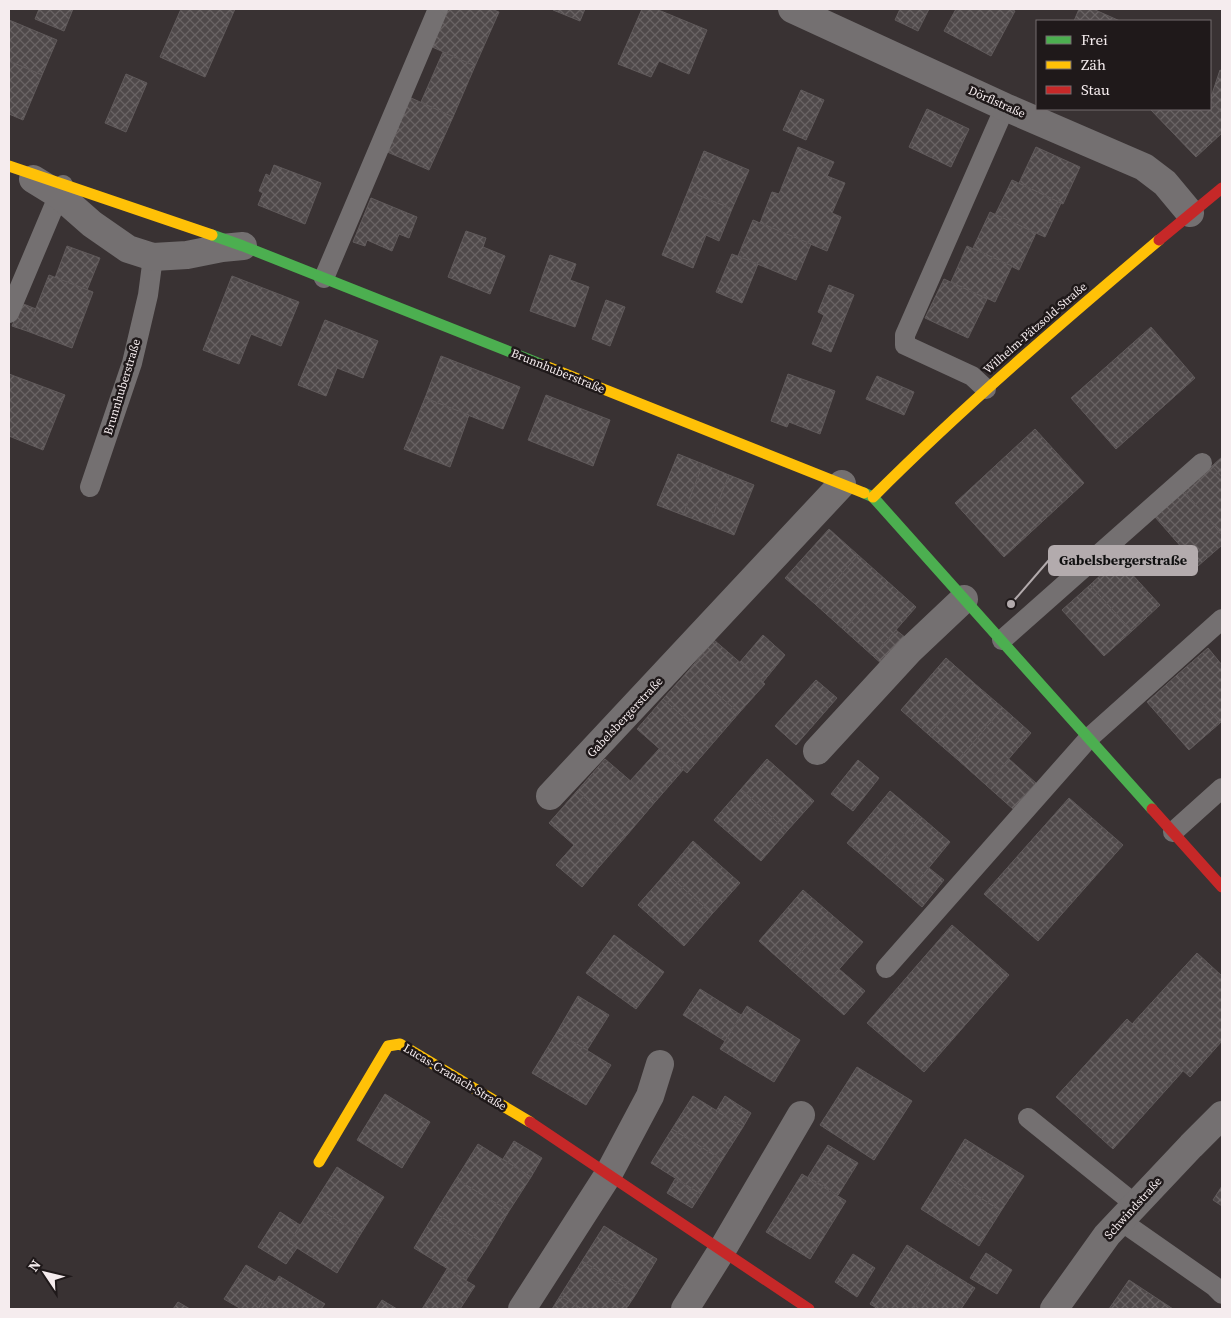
<svg xmlns="http://www.w3.org/2000/svg" width="1231" height="1318" font-family="'Source Serif 4',serif">
<style>
.building{fill:url(#building-cross-hatch);stroke:#605a5b}
.lines{fill:none;stroke-linecap:round;stroke-linejoin:round}
.lane{stroke:#747071;stroke-width:20}
.street{stroke:#747071;stroke-width:28}
.fast{stroke:#4caf50;stroke-width:11}
.slow{stroke:#ffc107;stroke-width:11}
.jam{stroke:#c62828;stroke-width:11}
.labels{text-anchor:middle;stroke-width:5;stroke-linejoin:round;paint-order:stroke}
.street-label{font-size:12px;fill:#f5ecee;stroke:#1f191a}
.leader{fill:none;stroke:#b3abad;stroke-width:2}
.callout-dot{fill:#b3abad;stroke:#1f191a;stroke-width:2}
.callout{fill:#b3abad;stroke:#b3abad;stroke-width:2}
.callout-label{font-size:14px;text-anchor:middle;font-weight:bold;fill:#111}
</style>
<defs>
<pattern id="building-cross-hatch" width="8" height="8" patternUnits="userSpaceOnUse" patternTransform="scale(1.25)"><rect width="8" height="8" fill="#4f494a"/><path d="M0 0l8 8M0 8l8-8" fill="none" stroke="#696364"/></pattern>
</defs>
<rect width="100%" height="100%" fill="#393233"/>
<g class="building">
<polygon points="39,9 73,9 64,31 35,19"/>
<polygon points="181,9 235,9 205,77 160,57"/>
<polygon points="447,9 491,9 499,12 475,66 430,46"/>
<polygon points="553,9 585,9 580,21 553,10"/>
<polygon points="642,9 656,9 707,30 689,74 659,61 651,77 618,64"/>
<polygon points="900,9 929,9 918,31 895,20"/>
<polygon points="956,9 1010,9 1015,11 991,56 944,31"/>
<polygon points="1079,9 1093,9 1120,21 1074,21"/>
<polygon points="9,20 57,40 42,75 9,61"/>
<polygon points="443,52 475,66 453,117 421,102"/>
<polygon points="9,61 42,75 23,120 9,114"/>
<polygon points="1220,70 1222,71 1222,113 1210,100"/>
<polygon points="126,74 147,83 126,132 105,123"/>
<polygon points="801,90 824,100 806,140 783,130"/>
<polygon points="409,97 453,117 429,170 385,151"/>
<polygon points="1210,100 1222,113 1222,133 1196,157 1150,109 1210,109"/>
<polygon points="927,109 969,129 951,167 909,147"/>
<polygon points="798,147 834,162 827,176 845,183 832,213 841,217 827,251 760,223 772,192 779,194"/>
<polygon points="1036,147 1080,167 1063,204 1019,183"/>
<polygon points="704,151 749,170 732,209 688,191"/>
<polygon points="274,165 321,183 305,224 258,205 263,193 259,191 266,174 270,176"/>
<polygon points="1012,180 1061,203 1045,237 995,215"/>
<polygon points="688,191 732,209 719,241 706,235 693,268 662,255"/>
<polygon points="371,198 417,217 409,238 399,234 392,251 367,240 365,246 353,242"/>
<polygon points="990,212 1036,233 1019,270 973,248"/>
<polygon points="753,220 811,244 796,280 738,256"/>
<polygon points="466,231 486,238 483,247 505,256 490,294 448,277"/>
<polygon points="67,246 100,258 87,290 55,278"/>
<polygon points="967,246 1012,266 995,302 951,282"/>
<polygon points="732,254 758,264 742,303 716,292"/>
<polygon points="550,255 576,264 570,280 589,287 575,327 530,311"/>
<polygon points="49,275 93,292 72,348 27,331"/>
<polygon points="232,276 299,302 281,346 251,334 239,364 203,350"/>
<polygon points="944,279 987,299 968,338 925,318"/>
<polygon points="829,285 854,295 831,352 812,344 824,315 818,312"/>
<polygon points="606,300 625,307 610,346 592,339"/>
<polygon points="21,303 36,309 27,331 12,326"/>
<polygon points="325,320 378,341 363,378 337,368 326,396 298,385"/>
<polygon points="1151,327 1195,378 1116,449 1071,398"/>
<polygon points="441,356 520,387 503,429 425,398"/>
<polygon points="9,374 65,395 43,450 9,436"/>
<polygon points="788,374 835,391 820,434 789,422 787,427 771,421"/>
<polygon points="877,376 914,392 904,415 866,399"/>
<polygon points="546,395 610,420 593,466 528,440"/>
<polygon points="425,398 469,415 450,467 404,449"/>
<polygon points="1035,429 1084,483 1004,557 955,503"/>
<polygon points="678,454 703,464 683,515 657,505"/>
<polygon points="1222,457 1222,477 1212,466"/>
<polygon points="703,464 729,475 709,525 683,515"/>
<polygon points="1212,466 1222,477 1222,535 1184,491"/>
<polygon points="729,475 754,485 734,535 709,525"/>
<polygon points="1184,491 1222,535 1222,545 1198,566 1155,517"/>
<polygon points="829,529 858,555 815,604 785,578"/>
<polygon points="858,555 887,581 844,630 815,604"/>
<polygon points="1118,559 1160,605 1132,631 1090,585"/>
<polygon points="887,581 916,607 873,656 844,630"/>
<polygon points="1090,585 1132,631 1104,656 1062,610"/>
<polygon points="896,630 906,638 883,665 873,656"/>
<polygon points="763,635 785,655 763,682 740,662"/>
<polygon points="714,640 765,684 739,713 689,670"/>
<polygon points="1208,648 1222,665 1222,721 1220,723 1177,675"/>
<polygon points="946,658 974,683 929,735 901,710"/>
<polygon points="689,670 739,713 713,743 663,699"/>
<polygon points="1177,675 1220,723 1189,750 1147,702"/>
<polygon points="816,680 837,698 796,745 775,726"/>
<polygon points="974,683 1003,708 958,760 929,735"/>
<polygon points="663,699 713,743 687,773 637,729"/>
<polygon points="1003,708 1031,733 986,785 958,760"/>
<polygon points="659,749 683,770 655,802 630,781"/>
<polygon points="605,759 655,802 627,835 577,791"/>
<polygon points="767,759 814,801 787,831 741,789"/>
<polygon points="1009,759 1036,783 1013,809 986,785"/>
<polygon points="858,760 879,778 853,811 831,794"/>
<polygon points="741,789 787,831 761,861 714,820"/>
<polygon points="577,791 627,835 599,867 549,823"/>
<polygon points="890,791 920,816 877,868 847,843"/>
<polygon points="1069,798 1123,845 1038,941 984,894"/>
<polygon points="920,816 950,842 907,894 877,868"/>
<polygon points="693,841 740,883 712,914 666,873"/>
<polygon points="574,845 599,867 582,887 556,865"/>
<polygon points="929,868 944,880 922,907 907,894"/>
<polygon points="666,873 712,914 684,946 638,905"/>
<polygon points="803,890 833,916 788,967 759,941"/>
<polygon points="833,916 863,942 818,993 788,967"/>
<polygon points="952,925 1009,975 924,1072 867,1023"/>
<polygon points="614,935 664,972 636,1009 586,973"/>
<polygon points="1197,953 1222,976 1222,1041 1190,1077 1132,1024"/>
<polygon points="839,969 865,991 844,1015 818,993"/>
<polygon points="700,989 741,1015 725,1041 683,1015"/>
<polygon points="578,996 609,1015 587,1050 557,1032"/>
<polygon points="747,1006 800,1040 774,1082 720,1049"/>
<polygon points="1127,1019 1183,1071 1113,1149 1056,1097"/>
<polygon points="557,1032 611,1065 586,1105 532,1073"/>
<polygon points="857,1067 912,1101 874,1160 820,1125"/>
<polygon points="385,1094 430,1122 402,1168 357,1140"/>
<polygon points="693,1096 743,1127 722,1160 672,1129"/>
<polygon points="725,1096 751,1113 743,1127 716,1111"/>
<polygon points="672,1129 722,1160 701,1194 651,1163"/>
<polygon points="965,1139 1024,1176 1001,1211 943,1174"/>
<polygon points="514,1141 542,1158 531,1177 503,1159"/>
<polygon points="478,1144 531,1177 509,1211 456,1179"/>
<polygon points="828,1145 858,1163 838,1195 808,1177"/>
<polygon points="337,1167 384,1197 360,1235 313,1205"/>
<polygon points="802,1174 846,1201 810,1259 766,1232"/>
<polygon points="943,1174 1001,1211 979,1246 921,1209"/>
<polygon points="456,1179 509,1211 488,1246 435,1213"/>
<polygon points="675,1179 701,1194 692,1208 667,1193"/>
<polygon points="1222,1186 1222,1206 1213,1200"/>
<polygon points="313,1205 360,1235 337,1273 289,1243"/>
<polygon points="280,1212 300,1225 289,1243 297,1248 286,1264 258,1247"/>
<polygon points="435,1213 488,1246 466,1280 414,1248"/>
<polygon points="604,1226 657,1259 636,1294 582,1261"/>
<polygon points="907,1245 940,1266 913,1309 878,1309 870,1304"/>
<polygon points="986,1253 1012,1270 997,1294 970,1278"/>
<polygon points="853,1254 875,1268 857,1297 835,1282"/>
<polygon points="582,1261 636,1294 626,1309 582,1309 560,1296"/>
<polygon points="246,1265 275,1282 258,1309 241,1309 224,1299"/>
<polygon points="940,1266 975,1288 961,1309 913,1309"/>
<polygon points="447,1269 475,1286 460,1309 422,1309"/>
<polygon points="279,1276 325,1304 321,1309 258,1309"/>
<polygon points="1129,1280 1173,1309 1109,1309"/>
<polygon points="560,1296 582,1309 552,1309"/>
<polygon points="382,1300 397,1309 376,1309"/>
<polygon points="178,1302 190,1309 173,1309"/>
</g>
<g class="lines">
<g class="lane">
<polyline points="324,278 438,9"/>
<polyline points="9,313 63,185"/>
<polyline points="986,389 972,376 905,345 905,335 1005,107"/>
<polyline points="90,487 132,363 148,295 153,257"/>
<polyline points="1002,640 1202,463"/>
<polyline points="1173,832 1222,788"/>
<polyline points="886,968 1089,738 1222,619"/>
<polyline points="1028,1118 1136,1205"/>
<polyline points="1121,1221 1214,1286 1222,1294"/>
</g>
<g class="street">
<polyline points="792,9 1005,107 1144,167 1165,183 1190,213"/>
<polyline points="33,179 59,195 92,224 128,249 153,257 187,255 222,248 243,246"/>
<polyline points="817,751 910,650 964,599"/>
<polyline points="550,796 842,484"/>
<polyline points="522,1309 608,1175 650,1096 660,1064"/>
<polyline points="685,1309 722,1250 801,1115"/>
<polyline points="1054,1309 1107,1235 1191,1146 1222,1115"/>
</g>
<g class="fast">
<polyline points="212,235 243,246 543,365"/>
<polyline points="864,493 873,497 1152,809"/>
</g>
<g class="slow">
<polyline points="9,166 212,235"/>
<polyline points="543,365 864,493"/>
<path d="M873,497C964,406 1061,323 1159,240"/>
<polyline points="319,1162 388,1046 400,1044 530,1122"/>
</g>
<g class="jam">
<polyline points="1159,240 1222,188"/>
<polyline points="1152,809 1222,887"/>
<polyline points="530,1122 809,1309"/>
</g>
</g>
<g class="labels">
<g class="street-label">
<text transform="translate(997 102) rotate(24)" y="4">Dörflstraße</text>
<text transform="translate(1035 328) rotate(-41)" y="4">Wilhelm-Pätzsold-Straße</text>
<text transform="translate(558 371) rotate(22)" y="4">Brunnhuberstraße</text>
<text transform="translate(122 387) rotate(-73)" y="4">Brunnhuberstraße</text>
<text transform="translate(625 717) rotate(-47)" y="4">Gabelsbergerstraße</text>
<text transform="translate(455 1077) rotate(31)" y="4">Lucas-Cranach-Straße</text>
<text transform="translate(1133 1208) rotate(-48)" y="4">Schwindstraße</text>
</g>
</g>
<path class="leader" d="M1011 604L1049 560"/>
<circle class="callout-dot" cx="1011" cy="604" r="5"/>
<rect class="callout" x="1049" y="546" width="148" height="29" rx="5"/>
<g class="callout-label">
<text x="1123" y="565">Gabelsbergerstraße</text>
</g>
<rect width="1231" height="1318" fill="none" stroke="#f5ecee" stroke-width="20"/>
<rect x="1036" y="20" width="175" height="90" fill="#1f191a" stroke="#756d6f"/>
<rect x="1046" y="36" width="25" height="8" fill="#4caf50" stroke="#756d6f"/>
<text x="1081" y="45" font-size="15" fill="#f5ecee">Frei</text>
<rect x="1046" y="61" width="25" height="8" fill="#ffc107" stroke="#756d6f"/>
<text x="1081" y="70" font-size="15" fill="#f5ecee">Zäh</text>
<rect x="1046" y="86" width="25" height="8" fill="#c62828" stroke="#756d6f"/>
<text x="1081" y="95" font-size="15" fill="#f5ecee">Stau</text>
<g transform="translate(45 1273) rotate(305)" stroke="#1f191a" stroke-width="4" paint-order="stroke">
<path d="M0-4L9 19L0 12L-9 19Z" fill="#f5ecee"/>
<text y="-8" font-size="14" font-weight="bold" text-anchor="middle" fill="#f5ecee">N</text>
</g>
</svg>
